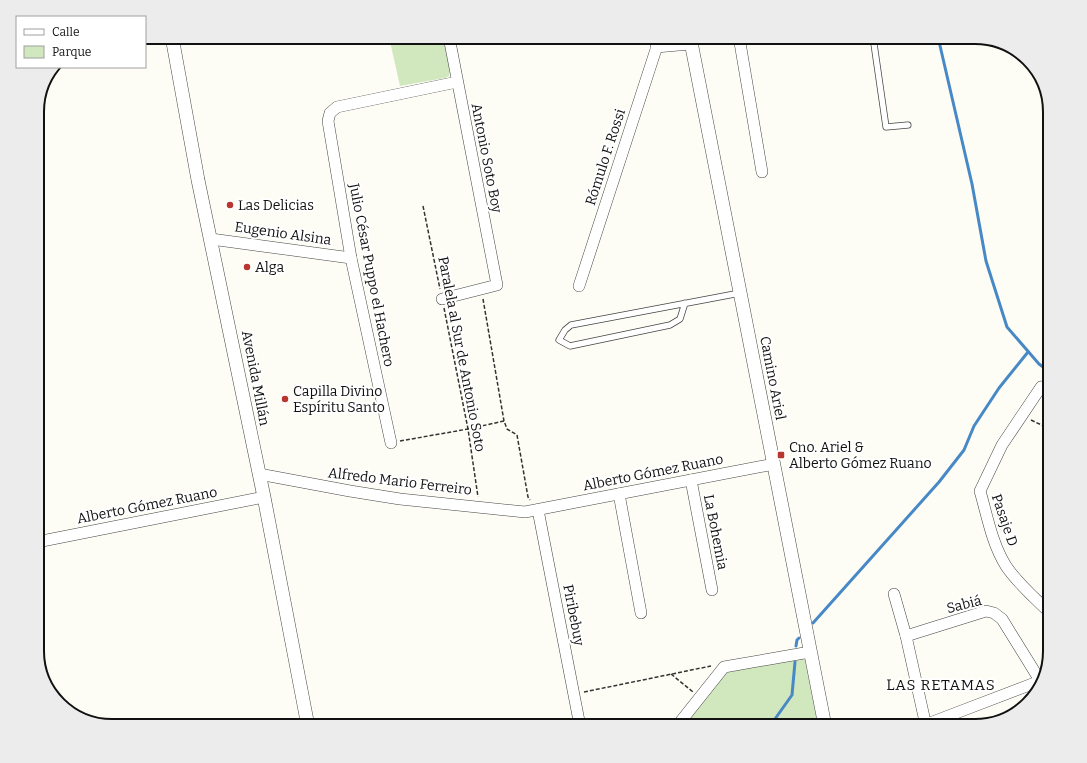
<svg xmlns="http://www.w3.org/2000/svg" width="1087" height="763" font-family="Bitter,serif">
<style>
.green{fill:#d1e8bf}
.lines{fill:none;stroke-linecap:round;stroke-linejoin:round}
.stream{stroke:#4789c6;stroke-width:3}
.service-casing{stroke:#444;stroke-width:7}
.minor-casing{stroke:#444;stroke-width:12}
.tertiary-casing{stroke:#444;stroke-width:14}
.path{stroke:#333;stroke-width:1.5;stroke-dasharray:4 2;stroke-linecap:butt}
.service{stroke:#fff;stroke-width:5.5}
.minor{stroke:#fff;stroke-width:11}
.tertiary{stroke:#fff;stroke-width:13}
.poi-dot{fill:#b93530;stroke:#fff;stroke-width:1.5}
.labels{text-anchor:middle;stroke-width:4;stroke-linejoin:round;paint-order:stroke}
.street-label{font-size:14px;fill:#111;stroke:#fff}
.poi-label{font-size:14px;fill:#111;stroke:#fff;text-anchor:start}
.neighbourhood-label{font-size:15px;letter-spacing:1px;fill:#111;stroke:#fff}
.rim{fill:none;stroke:#111;stroke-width:2}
</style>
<rect width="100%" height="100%" fill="#fefdf5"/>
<g class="green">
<polygon points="389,37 444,37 450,71 449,76 445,78 400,86"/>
<polygon points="799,657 805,660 818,726 683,726 725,673"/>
</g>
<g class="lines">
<g class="stream">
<polyline points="938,37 972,184 986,261 1007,327 1039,364 1050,372"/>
<polyline points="813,623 939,482 964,450 974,426 999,388 1028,352"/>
<polyline points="796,646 797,640 799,638"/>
<polyline points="770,726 792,695 795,662"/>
</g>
<g class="service-casing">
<g id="service">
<polyline points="873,37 886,127 908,125"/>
<polyline points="685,303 680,319 670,325 570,346 559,340 565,330 571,325 740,293"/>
</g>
</g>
<g class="minor-casing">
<g id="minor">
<polyline points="739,37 762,172"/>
<polyline points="656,47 690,44"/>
<polyline points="211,239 351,258"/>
<polyline points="579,286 660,37"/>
<polyline points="442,299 497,285 449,37"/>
<path d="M1050,391L1041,387L1002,445L980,491C987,515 992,544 1006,566C1018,584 1035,598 1050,613"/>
<polyline points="391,443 351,258 328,121 330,113 337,107 457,82"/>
<polyline points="259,474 350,491 400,499 525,512 774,464"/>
<polyline points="691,480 712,590"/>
<polyline points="619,494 641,613"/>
<polyline points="538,510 580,726"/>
<polyline points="37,542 264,497"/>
<polyline points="894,594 906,636 926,726"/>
<polyline points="906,636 986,611 994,613 1002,619 1041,682"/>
<polyline points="677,726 724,667 810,652"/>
<polyline points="922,726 1040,681"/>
</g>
</g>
<g class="tertiary-casing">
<g id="tertiary">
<polyline points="172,37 198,180 264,497 308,726"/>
<polyline points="690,37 825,726"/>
</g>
</g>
<g class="path">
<polyline points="423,206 440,289"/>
<polyline points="483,299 504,421 507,429 517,435 528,497 530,500"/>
<polyline points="444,308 468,429 478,497"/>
<polyline points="1031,420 1050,429"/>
<polyline points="400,441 468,429 504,421"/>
<polyline points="671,674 693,692"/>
<polyline points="584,692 711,666"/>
</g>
<use href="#service" class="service"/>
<use href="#minor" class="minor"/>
<use href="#tertiary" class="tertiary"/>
</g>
<g class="poi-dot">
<circle cx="230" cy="205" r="4"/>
<circle cx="247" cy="267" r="4"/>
<circle cx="285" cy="399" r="4"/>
<rect x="777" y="451" width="8" height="8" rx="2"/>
</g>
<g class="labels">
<g class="street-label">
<text transform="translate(605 157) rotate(-72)" y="5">Rómulo F. Rossi</text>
<text transform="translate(487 158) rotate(79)" y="5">Antonio Soto Boy</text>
<text transform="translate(283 233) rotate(8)" y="5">Eugenio Alsina</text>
<text transform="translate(372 275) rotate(79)" y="5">Julio César Puppo el Hachero</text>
<text transform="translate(462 354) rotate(79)" y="5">Paralela al Sur de Antonio Soto</text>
<text transform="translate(256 378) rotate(79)" y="5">Avenida Millán</text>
<text transform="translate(773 378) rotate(79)" y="5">Camino Ariel</text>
<text transform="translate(653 472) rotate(-11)" y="5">Alberto Gómez Ruano</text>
<text transform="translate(400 481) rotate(7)" y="5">Alfredo Mario Ferreiro</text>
<text transform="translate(147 505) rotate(-11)" y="5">Alberto Gómez Ruano</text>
<text transform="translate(1005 520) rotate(71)" y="5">Pasaje D</text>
<text transform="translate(716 532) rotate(79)" y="5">La Bohemia</text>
<text transform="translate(964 604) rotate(-14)" y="5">Sabiá</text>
<text transform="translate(574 615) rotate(79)" y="5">Piribebuy</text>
</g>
<g class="poi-label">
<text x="238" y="210">Las Delicias</text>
<text x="255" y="272">Alga</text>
<text x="293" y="396">Capilla Divino<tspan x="293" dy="16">Espíritu Santo</tspan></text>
<text x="789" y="452">Cno. Ariel &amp;<tspan x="789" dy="16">Alberto Gómez Ruano</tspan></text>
</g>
<g class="neighbourhood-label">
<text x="941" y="690">LAS RETAMAS</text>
</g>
</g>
<path d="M0 0H1087V763H0ZM112 44H975A68 68 0 0 1 1043 112V651A68 68 0 0 1 975 719H112A68 68 0 0 1 44 651V112A68 68 0 0 1 112 44Z" fill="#ececec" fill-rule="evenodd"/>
<path class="rim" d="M112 44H975A68 68 0 0 1 1043 112V651A68 68 0 0 1 975 719H112A68 68 0 0 1 44 651V112A68 68 0 0 1 112 44Z"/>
<rect x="16" y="16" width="130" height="52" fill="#ffffff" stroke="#a0a0a0"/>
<rect x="24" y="29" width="20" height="6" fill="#ffffff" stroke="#a0a0a0"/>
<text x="52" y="36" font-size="12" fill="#111111">Calle</text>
<rect x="24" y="46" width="20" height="12" fill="#d1e8bf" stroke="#a0a0a0"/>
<text x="52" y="56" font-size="12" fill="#111111">Parque</text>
</svg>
